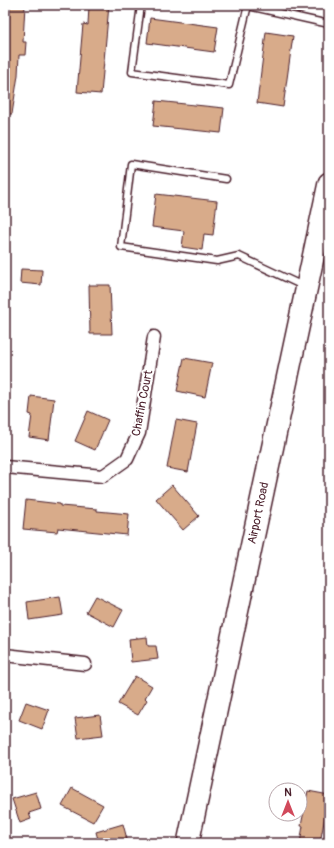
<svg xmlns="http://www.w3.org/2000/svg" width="334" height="848" font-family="Pangolin,sans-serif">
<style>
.building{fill:#d8ab8a;stroke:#4a1f2b}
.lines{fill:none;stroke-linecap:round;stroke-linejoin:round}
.service-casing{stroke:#4a1f2b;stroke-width:9}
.minor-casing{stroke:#4a1f2b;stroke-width:15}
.trunk-casing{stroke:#4a1f2b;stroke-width:24}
.service{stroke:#fff;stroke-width:6}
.minor{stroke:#fff;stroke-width:12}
.trunk{stroke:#fff;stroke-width:21}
.labels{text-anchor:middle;stroke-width:4;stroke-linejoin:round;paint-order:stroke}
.street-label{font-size:12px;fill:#4a1f2b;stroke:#fff}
</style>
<rect width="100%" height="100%" fill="#fff"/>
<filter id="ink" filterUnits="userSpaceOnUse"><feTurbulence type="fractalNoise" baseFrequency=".025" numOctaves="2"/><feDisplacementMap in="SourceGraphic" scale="8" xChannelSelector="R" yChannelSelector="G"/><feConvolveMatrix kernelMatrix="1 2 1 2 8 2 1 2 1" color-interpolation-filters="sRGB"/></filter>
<g filter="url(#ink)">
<g class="building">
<polygon points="10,5 25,5 23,42 26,42 25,55 19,55 18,75 12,114 5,114 5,25 8,25"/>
<polygon points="89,5 109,5 101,94 77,92 83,24 88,25"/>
<polygon points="150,18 218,27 214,52 147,43"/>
<polygon points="266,32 293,36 283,107 257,103"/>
<polygon points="156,101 224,108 221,133 153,126"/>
<polygon points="156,194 217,201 213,235 204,234 202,250 182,247 184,231 152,227"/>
<polygon points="21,269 42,270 41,285 20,283"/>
<polygon points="89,285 110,285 112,334 90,334"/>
<polygon points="184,358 212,363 205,397 177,391"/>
<polygon points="31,396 54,399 49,440 29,437 32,415 29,414"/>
<polygon points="88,411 108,420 95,450 75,441"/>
<polygon points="176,420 197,424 188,472 167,468"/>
<polygon points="172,485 199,516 183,530 156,499"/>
<polygon points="26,500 60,504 60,506 97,509 97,511 129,514 127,535 58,528 57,532 23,529"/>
<polygon points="95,596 123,610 114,627 86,612"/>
<polygon points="60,597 63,615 29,620 27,602"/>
<polygon points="147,637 148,646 156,646 158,659 131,662 129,639"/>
<polygon points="135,676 152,686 145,698 147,700 138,715 118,704"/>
<polygon points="26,702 49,710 42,729 19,720"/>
<polygon points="100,715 103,735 78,738 75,718"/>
<polygon points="72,788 103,805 93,822 62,806"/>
<polygon points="308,791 329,795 320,843 300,843 303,826 301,826"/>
<polygon points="36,792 41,809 29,813 31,819 20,823 12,799"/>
<polygon points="123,824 128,843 99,843 96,832"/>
</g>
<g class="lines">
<g class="service-casing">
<g id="service">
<polyline points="141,5 132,72 229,85 248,5"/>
<polyline points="248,6 329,24"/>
<polyline points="226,179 131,164 121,247 217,261 239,256 303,286"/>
</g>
</g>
<g class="minor-casing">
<g id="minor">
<polyline points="5,467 103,476 127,459 139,433 154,337"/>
<polyline points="5,655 85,664"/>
</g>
</g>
<g class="trunk-casing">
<polyline id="trunk" points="188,843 329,183"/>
</g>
<use href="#service" class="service"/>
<use href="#minor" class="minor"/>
<use href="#trunk" class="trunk"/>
</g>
</g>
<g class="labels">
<g class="street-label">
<text transform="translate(142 403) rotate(-79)" y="4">Chaffin Court</text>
<text transform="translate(258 513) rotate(-78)" y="4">Airport Road</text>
</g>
</g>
<rect width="334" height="848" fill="none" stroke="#fff" stroke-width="20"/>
<rect x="10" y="10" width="314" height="828" fill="none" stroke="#4a1f2b" stroke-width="1.5" filter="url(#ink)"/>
<g transform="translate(288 802)"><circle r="19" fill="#ffffff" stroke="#b7a5aa"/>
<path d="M0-3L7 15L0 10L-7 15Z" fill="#d1495b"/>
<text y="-6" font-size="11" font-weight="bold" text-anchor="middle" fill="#4a1f2b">N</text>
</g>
</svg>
